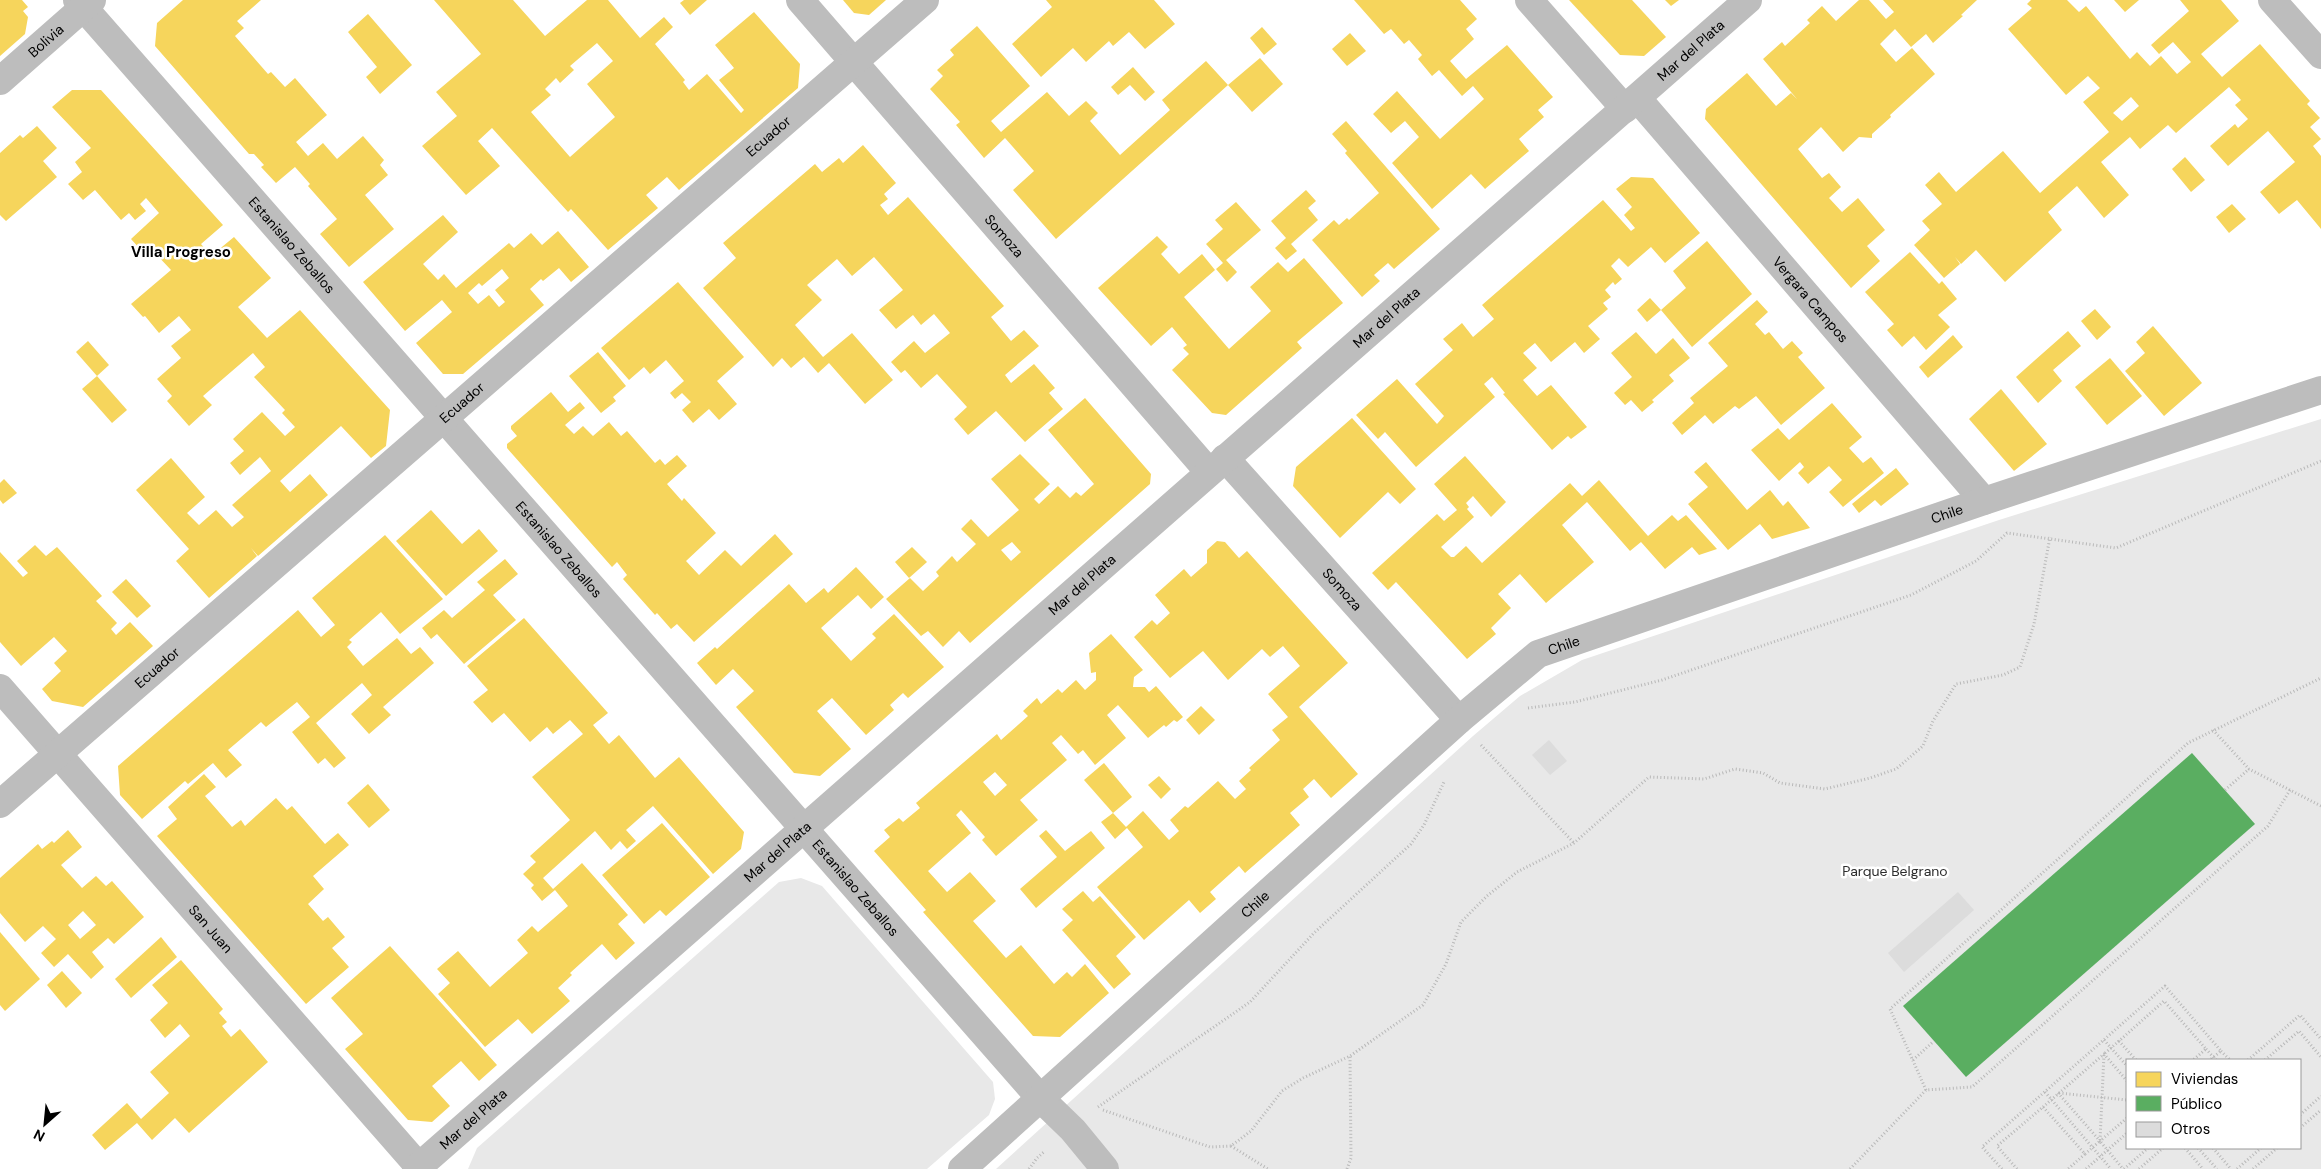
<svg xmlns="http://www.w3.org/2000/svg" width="2321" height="1169" font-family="'DM Sans',sans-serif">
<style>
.green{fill:#e8e8e8;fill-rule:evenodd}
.homes{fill:#f6d55c;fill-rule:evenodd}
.public{fill:#5aae61}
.building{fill:#dcdcdc}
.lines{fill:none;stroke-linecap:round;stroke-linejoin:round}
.path{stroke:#b8b8b8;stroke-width:3;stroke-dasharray:1 2.5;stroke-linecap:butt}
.street{stroke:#bdbdbd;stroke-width:28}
.labels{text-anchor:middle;stroke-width:5;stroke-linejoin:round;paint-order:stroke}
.street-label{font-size:14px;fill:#000;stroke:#fff}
.park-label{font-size:14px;fill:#2d2d2d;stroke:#fff}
.neighbourhood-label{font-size:15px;font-weight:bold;fill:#000;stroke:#fff}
</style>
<rect width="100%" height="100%" fill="#fff"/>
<g class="green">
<path d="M2321,419V1169H996L1473,736L1520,696L1582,660L1999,520ZM2127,1060H2300V1148H2127Z"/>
<polygon points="801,878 822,886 993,1082 995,1099 989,1115 927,1169 468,1169 477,1148 779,882"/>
</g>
<g class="homes">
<polygon points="0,0 22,0 28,7 23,11 28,17 25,34 0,56"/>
<polygon points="183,0 261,0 237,21 244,28 235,36 268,74 271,72 285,87 295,78 327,115 296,142 308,156 323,143 337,159 363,136 384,160 380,165 388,175 365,195 394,229 349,267 320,234 337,219 308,186 310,184 295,167 276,183 261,167 264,165 254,154 249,154 155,46 157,23"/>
<path d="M434,0H513L545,36L587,0H608L640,38L664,17L673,27L655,44L685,80L683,82L689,90L707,74L741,113L744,110L719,80L734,68L715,45L754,12L800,64L798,88L679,190L667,177L646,195L658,208L608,250L571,209L568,212L492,128L478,141L500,166L466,195L422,146L457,116L436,92L481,54ZM597,43L613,61L587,84L615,117L570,157L531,112L551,95L545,89L556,78L560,83L574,70L570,66Z"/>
<polygon points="684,0 707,0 690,15 680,3"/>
<polygon points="843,0 886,0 869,15 854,13"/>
<polygon points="1046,0 1154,0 1175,24 1145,49 1129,32 1113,46 1109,41 1086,62 1073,48 1041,77 1012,44 1052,7"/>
<polygon points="1354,0 1460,0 1477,19 1466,29 1474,39 1450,61 1466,79 1507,45 1553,97 1538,110 1544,117 1519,139 1529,151 1485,189 1471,174 1432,209 1392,163 1419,137 1405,121 1391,133 1373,114 1397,91 1440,139 1484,99 1473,86 1462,96 1439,70 1432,76 1418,59 1422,55 1409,40 1404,44 1391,29 1384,34"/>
<polygon points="1569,0 1632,0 1666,37 1644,56 1620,55"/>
<polygon points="1665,0 1679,0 1671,6"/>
<polygon points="1859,0 1869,0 1886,19 1894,12 1883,0 1977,0 1961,15 1963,16 1933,43 1926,34 1911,47 1895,29 1880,44 1896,62 1912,48 1935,74 1890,115 1891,117 1872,134 1872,138 1859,137 1843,152 1821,127 1798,149 1822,178 1829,173 1841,187 1829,198 1842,212 1858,198 1885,230 1867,246 1880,261 1851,288 1705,119 1706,109 1747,73 1776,106 1791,93 1797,99 1763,59 1782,42 1785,46 1810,23 1807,20 1822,6 1836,21"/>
<path d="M2031,0H2067L2079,12L2086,6L2130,59L2137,52L2150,66L2161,56L2177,74L2191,62L2173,42L2159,54L2151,45L2189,11L2180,0H2221L2239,21L2201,54L2222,77L2260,44L2310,101L2307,104L2320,118L2310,127L2321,139L2313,146L2321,156V229L2297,200L2279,214L2260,192L2295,162L2268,131L2228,166L2210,146L2235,124L2238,128L2248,119L2235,105L2241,100L2229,87L2176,133L2168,125L2140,149L2130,137L2101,162L2129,195L2104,218L2077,186L2048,212L2062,230L2005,282L1976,250L1961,264L1955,257L1960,264L1944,278L1914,245L1930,230L1922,221L1942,204L1925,185L1939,172L1956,192L2003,151L2040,193L2109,132L2083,102L2100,88L2088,76L2066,95L2008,29L2032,8L2027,4ZM2131,97L2139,106L2122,121L2113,113Z"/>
<polygon points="2114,0 2139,0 2125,12"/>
<polygon points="368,14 412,65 380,94 366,77 377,67 348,32"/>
<polygon points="977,26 1030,86 991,121 1001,132 1047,92 1069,116 1086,101 1098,113 1090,121 1120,155 1170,110 1162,100 1206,61 1228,85 1056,239 1013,190 1034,171 1005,138 984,158 956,125 960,122 930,89 943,76 937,70 954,55 950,50"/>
<polygon points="1262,27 1277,44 1264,55 1250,38"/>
<polygon points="1350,33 1366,51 1347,66 1332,49"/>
<polygon points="1260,58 1283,84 1252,112 1228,85"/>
<polygon points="1133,67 1155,92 1145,101 1130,85 1118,95 1111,87"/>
<polygon points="72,90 101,90 223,225 201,244 211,256 234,237 271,278 238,307 267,338 300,310 390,410 386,446 371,458 341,426 280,481 290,492 310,474 328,495 258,556 251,548 257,556 209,598 176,561 189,549 136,490 171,458 205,497 187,513 199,525 216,510 232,527 244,517 232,505 271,471 260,457 240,475 230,463 244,451 233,439 262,412 285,436 295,427 282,413 285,410 254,377 265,367 253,353 203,396 212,405 189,426 167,401 172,396 157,379 181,358 171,346 191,330 179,316 159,333 145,316 143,317 131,304 171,270 155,253 149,259 131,239 159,213 146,198 140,204 146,211 135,220 129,213 121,220 95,190 83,200 68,184 82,172 75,162 91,148 52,107"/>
<polygon points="1346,121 1440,229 1394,269 1388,263 1374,275 1380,281 1362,297 1312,240 1334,220 1339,225 1347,218 1349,220 1379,193 1345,153 1347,151 1332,134"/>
<polygon points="37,126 57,148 43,161 57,177 6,221 0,215 0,153 20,135 23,138"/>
<polygon points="863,145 896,183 884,194 888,199 880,205 888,215 908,197 1004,306 991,317 1011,341 1024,330 1039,346 1005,375 1011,383 1034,364 1055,388 1049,393 1063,409 1025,442 996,411 968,435 954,419 967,407 937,374 921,388 905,370 901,373 891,362 914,341 925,353 950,333 934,314 921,325 913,315 896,329 879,310 903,290 874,257 852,276 837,259 807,285 822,300 795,325 823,357 852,333 893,380 865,404 829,363 818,373 804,357 791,368 782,358 773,367 703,288 736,258 723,243 815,164 822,172 839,158 843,163"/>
<polygon points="2185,157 2205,180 2191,192 2172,169"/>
<polygon points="1631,177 1653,178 1700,233 1665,263 1651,247 1628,267 1619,258 1611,266 1622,279 1615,285 1613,282 1605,290 1611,297 1603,303 1608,309 1588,326 1600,339 1584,353 1575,342 1551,362 1535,343 1523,353 1537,368 1523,380 1537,396 1551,385 1587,427 1571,439 1568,436 1552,450 1503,394 1505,393 1492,377 1484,384 1495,397 1416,467 1385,432 1378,439 1356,415 1397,379 1437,424 1444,416 1415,384 1453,350 1443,339 1462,323 1473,337 1494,319 1482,305 1603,200 1631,231 1635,228 1624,215 1632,207 1616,189"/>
<polygon points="1306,190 1316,201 1308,208 1318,220 1291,244 1297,251 1286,260 1275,248 1286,238 1271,221"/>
<polygon points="1236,202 1261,230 1226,260 1237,272 1227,282 1216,269 1223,263 1206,244 1223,229 1215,220"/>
<polygon points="2232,204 2246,219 2229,233 2216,217"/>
<path d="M443,215L458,232L423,264L438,280L444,274L456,288L509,243L514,248L531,233L542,245L558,231L589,267L571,282L559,268L543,281L541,279L530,289L544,305L463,374H443L416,343L452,312L442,300L405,331L363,282ZM502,269L509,278L495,290L505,302L499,307L489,295L478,304L468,293L479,283L482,286Z"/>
<polygon points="1157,236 1168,247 1161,254 1179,274 1202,254 1215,270 1184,297 1229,349 1271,311 1250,287 1278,262 1288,272 1304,258 1343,303 1297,342 1302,348 1226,415 1212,413 1172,370 1189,354 1183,348 1187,345 1172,327 1151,346 1098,288"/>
<polygon points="1707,241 1752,294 1692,347 1661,310 1647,322 1637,310 1650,298 1661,310 1686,288 1673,271"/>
<polygon points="1910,252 1939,284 1942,281 1957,299 1938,315 1950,327 1926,350 1914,336 1902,347 1887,330 1894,324 1865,292"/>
<polygon points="678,282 744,357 717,381 737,404 719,420 709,409 693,423 682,410 691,402 682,393 675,399 670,393 684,381 666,360 650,374 644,367 629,380 601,348"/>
<polygon points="1757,300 1768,312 1755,324 1765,335 1769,332 1783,349 1792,341 1803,353 1798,357 1825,388 1781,425 1756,396 1739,409 1735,406 1713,424 1705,415 1682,435 1672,423 1694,403 1690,398 1728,366 1708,343"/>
<polygon points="2095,309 2111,327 2097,340 2081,321"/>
<polygon points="2153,326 2202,383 2164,416 2125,371 2145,353 2136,342"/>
<polygon points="2068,331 2081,346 2053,370 2062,381 2038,403 2016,377"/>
<polygon points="1636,332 1656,354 1673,338 1690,358 1669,375 1674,381 1652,400 1654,402 1642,412 1631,400 1625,405 1614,393 1632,377 1611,353"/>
<polygon points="1953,335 1963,347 1928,378 1919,367"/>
<polygon points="88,341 109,365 97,376 76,352"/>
<polygon points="598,352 626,386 613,397 616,401 601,413 569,376"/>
<polygon points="2110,358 2142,396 2107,425 2075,387"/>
<polygon points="97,376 127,410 112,423 82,389"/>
<polygon points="2001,389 2047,444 2014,471 1969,419"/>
<polygon points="551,392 568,412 580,402 585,408 565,425 574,434 583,426 593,436 609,422 621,436 627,431 655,463 660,459 665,465 677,455 687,466 667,484 682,501 684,498 716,533 686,561 699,575 725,550 741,566 775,534 793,554 694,642 677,624 671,629 657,613 655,615 623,579 627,575 617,562 612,567 507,448 507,444 517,436 511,429 511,426"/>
<path d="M1085,398L1151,474L1150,484L970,643L959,631L943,647L928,631L921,636L886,599L910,578L923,591L939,576L936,572L952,556L957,562L976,544L961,529L971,519L988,537L1019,510L991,479L1020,454L1050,484L1034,499L1039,504L1058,486L1070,498L1076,492L1081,496L1094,484L1048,430ZM1012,542L1021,552L1011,561L1001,550Z"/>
<polygon points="1832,403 1862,437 1849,448 1863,463 1871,457 1884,473 1843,507 1829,492 1842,480 1829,466 1808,484 1798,473 1804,467 1800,462 1779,481 1751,450 1778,428 1789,440"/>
<polygon points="1352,418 1416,489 1400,504 1388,492 1340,538 1293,486 1296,467"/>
<polygon points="1465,456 1506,502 1491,517 1473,496 1466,503 1469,507 1467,509 1474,517 1441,547 1451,557 1454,557 1466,546 1482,563 1570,483 1582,496 1599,480 1648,536 1672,515 1678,521 1686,515 1717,549 1699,555 1692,547 1665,569 1641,542 1630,551 1587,502 1562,525 1594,562 1546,603 1520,574 1498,594 1511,608 1491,628 1496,634 1467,659 1396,582 1388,590 1372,573 1437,514 1444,521 1457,510 1434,484"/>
<polygon points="1706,462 1747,510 1770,490 1783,506 1788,501 1810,528 1772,539 1760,524 1728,550 1688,504 1708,487 1694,472"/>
<polygon points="1896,468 1909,484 1881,506 1875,500 1859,513 1852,504"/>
<polygon points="4,479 17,493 3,504 0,500 0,483"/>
<polygon points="431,510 462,544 479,529 498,551 446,596 396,541"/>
<polygon points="385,535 443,599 400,634 381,612 349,640 352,642 347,647 363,666 397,638 411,654 420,647 434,663 383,707 391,715 369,734 351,714 372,695 362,683 316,723 346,758 334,768 325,758 318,764 292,732 310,717 297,702 266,727 261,722 228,750 242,765 226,778 213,763 188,784 185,781 142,819 120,795 118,766 298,610 321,637 335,625 312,598"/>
<polygon points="1217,541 1225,542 1239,558 1247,551 1348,663 1299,707 1358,774 1331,798 1314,779 1303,789 1309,797 1290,813 1300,825 1245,873 1239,866 1210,892 1216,899 1200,913 1189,900 1144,940 1097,887 1143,847 1127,828 1115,839 1101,822 1113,813 1126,827 1143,811 1169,840 1179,831 1170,820 1185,806 1188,808 1218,781 1235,799 1246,789 1239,781 1251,770 1249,768 1280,740 1272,730 1288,717 1268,694 1300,666 1283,646 1270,657 1262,649 1228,680 1203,651 1170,678 1134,637 1152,620 1157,625 1170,613 1155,595 1184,569 1191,577 1207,563 1207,550"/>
<polygon points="35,545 46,556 57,547 102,596 96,601 117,623 111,629 116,635 130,622 153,646 83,707 52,701 42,689 61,671 54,663 67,651 54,637 21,666 0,642 0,552 23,577 28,573 17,561"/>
<polygon points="912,547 927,562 909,578 895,562"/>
<polygon points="505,559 518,574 493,595 516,620 464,664 437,634 431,639 422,628 444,610 452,618 485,590 477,582"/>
<polygon points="856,567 884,597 871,609 858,595 821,628 851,661 876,638 872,634 894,614 944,667 908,698 903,693 890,705 894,710 866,735 832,698 817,711 851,749 820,776 794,773 736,707 754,691 733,669 716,685 697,663 715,647 717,649 789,584 806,603 824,588 828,593"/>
<polygon points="126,579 151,606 137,618 112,592"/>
<polygon points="524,618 608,713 593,725 609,744 619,735 655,778 679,757 744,832 741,849 713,874 653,806 626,830 636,841 627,849 620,841 611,850 595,831 543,878 553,889 582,863 628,915 618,924 635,943 616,960 602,944 570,973 572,975 558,988 570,1001 532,1034 518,1019 485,1047 438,994 450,983 437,969 458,951 490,987 528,953 517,940 532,926 538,932 568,906 555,890 542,901 531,888 534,885 523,874 536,862 530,856 570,820 532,777 583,734 570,720 553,734 547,727 530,742 504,713 492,723 473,702 488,690 467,666"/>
<path d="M1111,634L1143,670L1134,677L1133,687H1145L1149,692L1156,686L1183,717L1177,722L1174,720L1166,727L1164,725L1148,738L1118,705L1107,715L1126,738L1095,765L1083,750L1078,754L1061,735L1052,743L1067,760L1020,800L1038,820L996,856L982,840L985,837L961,810L956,815L971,833L928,871L947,892L970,872L996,901L973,921L1006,958L1021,945L1054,984L1067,972L1072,977L1085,964L1109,993L1060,1037L1033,1036L923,912L926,910L874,851L890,837L884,830L899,818L903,822L920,808L916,803L997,734L1001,740L1028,716L1023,711L1037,698L1041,704L1058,689L1062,693L1076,680L1085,690L1096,680V672L1091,673L1089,653ZM995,772L1007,785L995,796L983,782Z"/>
<polygon points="1201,706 1215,720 1199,735 1186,720"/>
<polygon points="1104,763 1132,797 1113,813 1084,780"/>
<polygon points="204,774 216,787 205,796 232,827 241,820 245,826 276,798 287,810 292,806 325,844 338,833 349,845 313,876 324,889 308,904 323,921 328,917 345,937 332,948 349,967 306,1004 157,836 177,819 168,807"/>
<polygon points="1159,776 1171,789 1161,799 1148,785"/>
<polygon points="368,784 390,810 369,828 347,803"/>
<polygon points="662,823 710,877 666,916 660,910 644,924 602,875"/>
<path d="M68,830L82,847L61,865L82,888L96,876L106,886L112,881L144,917L114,944L108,938L92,952L104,967L91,979L68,954L54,967L41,953L56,939L43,926L25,942L0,913V878L38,844L42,849L52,841L54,843ZM83,911L96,925L80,939L68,925Z"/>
<polygon points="1046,830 1065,851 1091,831 1105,848 1036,908 1020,889 1057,857 1039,836"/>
<polygon points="1083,891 1093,902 1100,896 1136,937 1116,956 1131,974 1114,989 1062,930 1073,920 1062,909"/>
<polygon points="0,932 40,979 5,1011 0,1005"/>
<polygon points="161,937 177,957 131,998 115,979"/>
<polygon points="390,946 497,1065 479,1081 461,1061 432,1086 450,1106 432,1122 408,1120 345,1049 363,1034 331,998"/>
<polygon points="181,960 223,1009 219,1013 227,1022 222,1026 231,1037 240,1029 268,1062 189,1133 175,1118 152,1140 137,1123 105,1150 92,1135 127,1103 141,1119 169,1093 150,1072 190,1036 180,1024 165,1038 150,1020 168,1003 152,985"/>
<polygon points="62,971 82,993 66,1008 47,985"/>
</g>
<polygon class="public" points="2192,753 2255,824 1966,1077 1903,1006"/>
<g class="building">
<polygon points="1549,740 1567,761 1550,775 1532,755"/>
<polygon points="1958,892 1974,910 1904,972 1888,953"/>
</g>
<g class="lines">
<g class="path">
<polyline points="1528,708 1575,702 1662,680 1911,595 1976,561 2007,533 2116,548 2321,461"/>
<polyline points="2213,730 2249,769 2321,806"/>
<polyline points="1481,745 1574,843"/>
<polyline points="2225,790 2249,769"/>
<polyline points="2104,1040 2127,1066"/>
<polyline points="2119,1041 2104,1054 2100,1141 2123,1169"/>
<polyline points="2206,1049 2216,1060"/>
<polyline points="2221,1051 2230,1060"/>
<polyline points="1913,1060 1934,1041"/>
<polyline points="2136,1060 2119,1041 2164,1001 2206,1049 2193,1060"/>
<polyline points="2248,1060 2300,1015 2321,1039"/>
<polyline points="2265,1060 2299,1031 2321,1057"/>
<polyline points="1926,1090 1890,1009 2188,743 2321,678"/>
<polyline points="2045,1092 2111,1169"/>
<polyline points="2058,1093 2100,1141 2127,1118"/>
<polyline points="2059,1093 2127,1100"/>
<polyline points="1098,1107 1250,1002 1314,933 1411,844 1424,825 1444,782"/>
<polyline points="2043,1107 2104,1054 2127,1081"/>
<polyline points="1103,1110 1210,1147 1231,1146 1251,1131 1282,1091 1303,1078 1350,1056 1423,1005 1446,964 1461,922 1487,896 1517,872 1574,843 1649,777 1704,779 1735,769 1763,773 1780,783 1825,789 1870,778 1896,769 1923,746 1933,721 1956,684 2003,675 2020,667 2034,624 2050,537"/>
<polyline points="2300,1115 2321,1096"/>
<polyline points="2300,1128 2321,1110"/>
<polyline points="1231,1146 1268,1169"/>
<polyline points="2185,1148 2203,1169"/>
<polyline points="2198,1148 2217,1169"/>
<polyline points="2213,1148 2231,1169"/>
<polyline points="2085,1154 2100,1141"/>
<polyline points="1029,1169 1037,1158 1045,1151"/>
<polyline points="1347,1169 1351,1158 1350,1056"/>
<polyline points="1850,1169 1926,1090 1972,1087 2268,826 2290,790"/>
<polyline points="2002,1169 1982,1147 2165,986 2221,1051 2210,1060"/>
<polyline points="2017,1169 1997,1146 2043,1107 2085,1154 2068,1169"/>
<polyline points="2086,1169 2127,1133"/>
<polyline points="2124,1169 2148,1148"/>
<polyline points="2139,1169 2163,1148"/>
<polyline points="2237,1169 2261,1148"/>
<polyline points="2253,1169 2277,1148"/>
</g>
<g class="street">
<path id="s1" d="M77,0L1041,1099L1073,1130L1105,1169"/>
<path id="s2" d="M800,0L1209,472"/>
<polyline points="1529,0 1625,109"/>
<polyline points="2272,0 2321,55"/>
<path id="s3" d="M0,81L92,0"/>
<path id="s4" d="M1637,98L1984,501"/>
<path id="s5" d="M1225,458L1459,720"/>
<path id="s6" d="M0,688L421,1169"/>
<path id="s7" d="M0,804L925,0"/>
<path id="s8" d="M416,1169L1748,0"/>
<path id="s9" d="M962,1169L1459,720L1538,654L1984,501L2321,390"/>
</g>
</g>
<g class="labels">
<g class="street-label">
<text dy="5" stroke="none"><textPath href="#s3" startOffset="61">Bolivia</textPath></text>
<text dy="5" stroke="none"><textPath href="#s8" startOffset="1696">Mar del Plata</textPath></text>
<text dy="5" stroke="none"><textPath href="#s7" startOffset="1018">Ecuador</textPath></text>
<text dy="5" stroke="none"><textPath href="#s2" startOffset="312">Somoza</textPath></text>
<text dy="5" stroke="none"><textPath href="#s1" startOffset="326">Estanislao Zeballos</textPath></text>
<text dy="5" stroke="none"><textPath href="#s4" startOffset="266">Vergara Campos</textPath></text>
<text dy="5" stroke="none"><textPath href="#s8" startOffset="1291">Mar del Plata</textPath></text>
<text dy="5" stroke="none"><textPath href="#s7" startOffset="612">Ecuador</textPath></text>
<text dy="5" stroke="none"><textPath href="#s9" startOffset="1205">Chile</textPath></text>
<text dy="5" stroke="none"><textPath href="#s1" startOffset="731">Estanislao Zeballos</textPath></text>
<text dy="5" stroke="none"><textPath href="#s8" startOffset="886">Mar del Plata</textPath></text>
<text dy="5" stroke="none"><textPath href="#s5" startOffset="176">Somoza</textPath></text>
<text dy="5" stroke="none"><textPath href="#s9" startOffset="800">Chile</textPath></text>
<text dy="5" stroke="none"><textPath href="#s7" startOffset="208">Ecuador</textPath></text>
<text dy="5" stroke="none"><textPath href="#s8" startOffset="481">Mar del Plata</textPath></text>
<text dy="5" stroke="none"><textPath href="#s1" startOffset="1181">Estanislao Zeballos</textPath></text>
<text dy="5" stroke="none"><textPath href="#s9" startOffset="395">Chile</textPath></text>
<text dy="5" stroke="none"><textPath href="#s6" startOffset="320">San Juan</textPath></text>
<text dy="5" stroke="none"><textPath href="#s8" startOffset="76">Mar del Plata</textPath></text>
</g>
<g class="park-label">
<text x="1895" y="876">Parque Belgrano</text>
</g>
<g class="neighbourhood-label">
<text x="181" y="257">Villa Progreso</text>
</g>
</g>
<rect x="2126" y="1059" width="175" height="90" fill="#ffffff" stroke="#999999"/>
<rect x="2136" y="1072" width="25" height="15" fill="#f6d55c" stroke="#999999"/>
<text x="2171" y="1084" font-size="15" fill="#000000">Viviendas</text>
<rect x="2136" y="1096" width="25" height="15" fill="#5aae61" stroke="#999999"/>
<text x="2171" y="1109" font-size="15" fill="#000000">Público</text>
<rect x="2136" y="1122" width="25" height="15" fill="#dcdcdc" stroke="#999999"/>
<text x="2171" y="1134" font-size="15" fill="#000000">Otros</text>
<g transform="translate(45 1124) rotate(207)" stroke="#ffffff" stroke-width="4" paint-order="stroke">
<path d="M0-4L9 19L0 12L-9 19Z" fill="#000000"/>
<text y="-8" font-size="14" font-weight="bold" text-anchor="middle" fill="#000000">N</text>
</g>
</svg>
